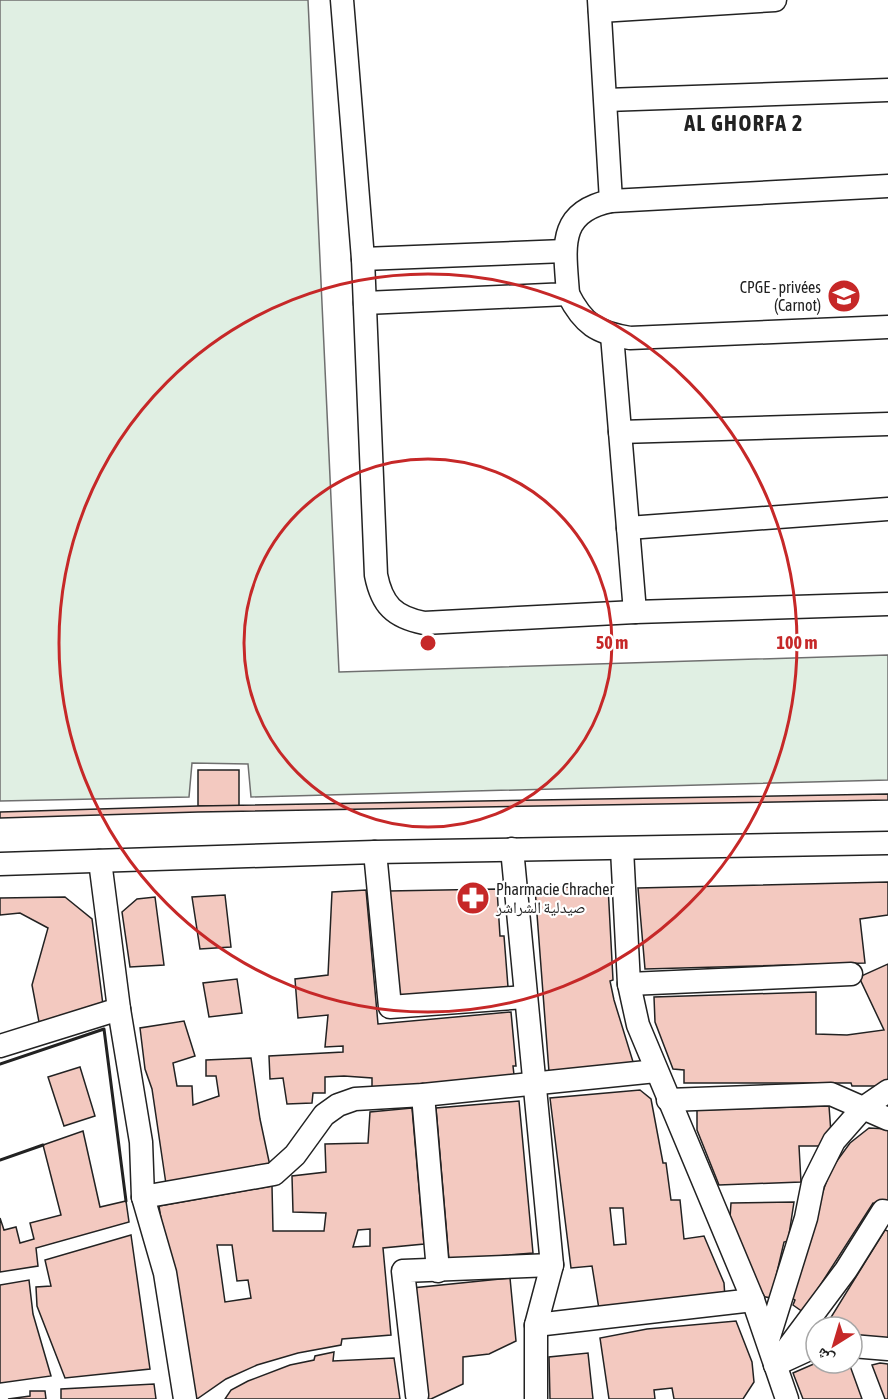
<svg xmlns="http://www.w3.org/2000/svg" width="888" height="1399" font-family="'Asap Condensed','Noto Naskh Arabic',sans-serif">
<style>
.green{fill:#e0efe3;stroke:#6f6f6f;stroke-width:1.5}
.building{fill:#f3c9c0;stroke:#222;stroke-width:1.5;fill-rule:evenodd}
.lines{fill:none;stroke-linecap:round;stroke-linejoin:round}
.street-casing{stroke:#222;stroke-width:25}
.street{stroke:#fff;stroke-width:22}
.wall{stroke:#222;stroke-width:3}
.ring{fill:none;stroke:#c62828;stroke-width:3}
.labels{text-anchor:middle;stroke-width:4.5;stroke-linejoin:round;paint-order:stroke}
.poi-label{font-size:16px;fill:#222;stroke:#fff;text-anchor:end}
.district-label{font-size:22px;font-weight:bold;letter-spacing:1.5px;fill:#222;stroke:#fff}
.centre{fill:#c62828;stroke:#fff;stroke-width:3}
.ring-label{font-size:18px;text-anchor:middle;font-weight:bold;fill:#c62828;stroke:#fff;stroke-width:4.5;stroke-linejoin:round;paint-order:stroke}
</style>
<rect width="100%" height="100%" fill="#fff"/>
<polygon class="green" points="0,0 308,0 339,672 888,655 888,780 251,797 248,764 192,763 189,797 0,801"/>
<g class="building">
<rect x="198" y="770" width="41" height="36"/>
<polygon points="888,794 888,800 198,812 0,818 0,812 198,806"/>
<polygon points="888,882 888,915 860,919 865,963 645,969 638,888"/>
<polygon points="608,886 613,980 610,981 614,1000 634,1065 549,1072 535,888"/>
<polygon points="497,889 500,936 504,936 508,987 398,996 389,891"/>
<polygon points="366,890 378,1024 511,1012 516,1066 513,1066 514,1075 472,1083 372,1089 372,1078 344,1076 325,1077 325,1093 313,1093 312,1103 287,1104 283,1078 270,1079 269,1056 343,1052 343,1046 325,1047 328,1015 298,1018 295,979 328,975 332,892"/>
<polygon points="225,895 231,947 200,949 192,897"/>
<polygon points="65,897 92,919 103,1005 39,1022 32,985 48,928 20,913 0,915 0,898"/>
<polygon points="155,897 164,965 130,967 122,912 137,899"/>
<polygon points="888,964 888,1082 885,1086 852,1086 851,1083 684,1083 684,1070 673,1069 655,1022 654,997 816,992 816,1034 847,1035 884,1030 859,977"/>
<polygon points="237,979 242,1013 209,1017 203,983"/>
<polygon points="184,1021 195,1056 173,1063 177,1086 192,1086 193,1105 219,1096 216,1076 206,1076 206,1060 251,1058 260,1119 270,1166 166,1184 152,1089 145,1069 140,1028"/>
<polygon points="80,1067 95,1116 64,1126 48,1077"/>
<path d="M640,1090L651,1099L663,1163H666L671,1200H680L684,1239L704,1236L724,1283L725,1298L599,1309L592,1266L571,1268L550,1098ZM610,1208H623L626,1244L614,1245Z"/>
<polygon points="519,1101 533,1253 449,1260 436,1108"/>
<polygon points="829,1106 831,1133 826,1146 799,1146 801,1182 719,1185 697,1130 697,1110"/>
<path d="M412,1108L424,1244L383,1248L391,1335L342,1339L341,1345L298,1353L257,1365L226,1379L197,1399L189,1383L175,1308L159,1206L272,1186L273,1231H324L326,1213L293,1212L292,1176L326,1172L325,1144L368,1143L370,1112ZM370,1229V1246L353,1247L358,1230ZM217,1245H232L237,1281L248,1280L251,1298L225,1302Z"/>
<polygon points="869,1128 888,1129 888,1205 873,1203 803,1312 793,1305 795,1300 786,1294 831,1169 850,1143"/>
<polygon points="83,1131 100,1207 126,1201 129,1222 36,1248 38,1266 0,1272 0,1218 4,1230 16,1227 20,1243 34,1239 30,1223 61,1215 43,1145"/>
<polygon points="794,1202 788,1241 784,1242 771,1298 761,1296 730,1218 731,1203"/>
<polygon points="885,1230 888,1231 888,1340 852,1338 852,1327 825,1327"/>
<polygon points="131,1235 150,1369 65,1378 37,1306 36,1287 51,1286 45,1260"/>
<polygon points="510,1278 516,1341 489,1354 463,1357 463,1384 431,1399 422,1399 412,1288"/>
<polygon points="29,1280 33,1314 51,1376 0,1383 0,1285"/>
<polygon points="736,1321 752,1362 754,1382 743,1399 674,1399 672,1388 654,1390 655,1399 609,1399 600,1338 647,1329"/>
<polygon points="334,1352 333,1361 394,1358 400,1399 225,1399 231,1390 248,1381 290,1365 314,1360 315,1356"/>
<polygon points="588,1353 593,1399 550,1399 549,1357"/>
<polygon points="816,1363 849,1363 862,1399 803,1399 793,1373"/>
<polygon points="880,1363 888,1364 888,1399 885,1399 872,1365"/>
<polygon points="154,1384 156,1399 61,1399 61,1389"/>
<polygon points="30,1391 45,1391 46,1399 8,1399 30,1396"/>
</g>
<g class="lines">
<g class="street-casing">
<g id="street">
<path d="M342,0L363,259L376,575C382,605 394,617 424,623L635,612L888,604"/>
<polyline points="599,0 611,201"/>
<polyline points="600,11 775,0"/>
<polyline points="606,100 888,90"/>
<polyline points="363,259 565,251"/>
<path d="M568,294C583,324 597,333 630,338L888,327"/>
<path d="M365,303L568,294C565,249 556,212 611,201L888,186"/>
<polyline points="612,335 635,612"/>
<polyline points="620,432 888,424"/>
<polyline points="628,528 888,509"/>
<polyline points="512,849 552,1265 536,1325 536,1399"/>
<polyline points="622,849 629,984 638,1025 753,1300 787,1399"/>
<polyline points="375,852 390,1007 525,997"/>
<polyline points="100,861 119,1009 141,1142 143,1197 165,1273 185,1399"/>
<polyline points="0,864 375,852 888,843"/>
<polyline points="629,984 851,974"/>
<polyline points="0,1046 119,1009"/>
<polyline points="423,1095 438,1271"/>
<polyline points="668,1100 831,1094 863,1108 888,1091"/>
<polyline points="143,1197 274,1174 295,1155 324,1115 338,1105 355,1099 423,1095 656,1071"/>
<polyline points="536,1325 753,1300"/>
<polyline points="768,1340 806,1218 813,1183 834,1141 863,1108 888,1119"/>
<polyline points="852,1346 888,1349"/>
<polyline points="779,1363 816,1346"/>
<polyline points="775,1365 846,1270 883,1211 888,1212"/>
<polyline points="417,1395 403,1271 552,1265"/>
</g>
</g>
<use href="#street" class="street"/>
<g class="wall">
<polyline points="0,1064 104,1029 126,1201"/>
<polyline points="0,1160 43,1145"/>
</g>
</g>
<g class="ring">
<circle cx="428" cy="643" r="184"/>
<circle cx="428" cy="643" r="369"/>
</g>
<defs>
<g id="university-disc" transform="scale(1.725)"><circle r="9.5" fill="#c62828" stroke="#fff"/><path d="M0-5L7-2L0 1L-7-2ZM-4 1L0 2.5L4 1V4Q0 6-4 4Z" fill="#fff"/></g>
<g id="pharmacy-disc" transform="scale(1.725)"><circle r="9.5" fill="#c62828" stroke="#fff"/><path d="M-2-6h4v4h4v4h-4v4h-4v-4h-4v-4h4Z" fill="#fff"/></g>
</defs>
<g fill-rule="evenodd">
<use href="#university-disc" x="844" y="296"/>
<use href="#pharmacy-disc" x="473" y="898"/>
</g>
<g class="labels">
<g class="poi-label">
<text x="821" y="293">CPGE - privées<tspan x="821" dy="18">(Carnot)</tspan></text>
<text x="496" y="895" text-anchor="start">Pharmacie Chracher<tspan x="496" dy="18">صيدلية الشراشر</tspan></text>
</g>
<g class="district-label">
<text x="744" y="131">AL GHORFA 2</text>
</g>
</g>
<circle cx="428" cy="643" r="9" class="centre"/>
<g class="ring-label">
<text x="612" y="649">50 m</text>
<text x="797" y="649">100 m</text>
</g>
<g transform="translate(834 1345) rotate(217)"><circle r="28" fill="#ffffff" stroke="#a7a7a7" stroke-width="1.5"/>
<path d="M0-4.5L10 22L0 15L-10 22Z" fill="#c62828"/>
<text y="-9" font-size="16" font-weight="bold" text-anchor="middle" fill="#222222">ش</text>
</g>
</svg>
